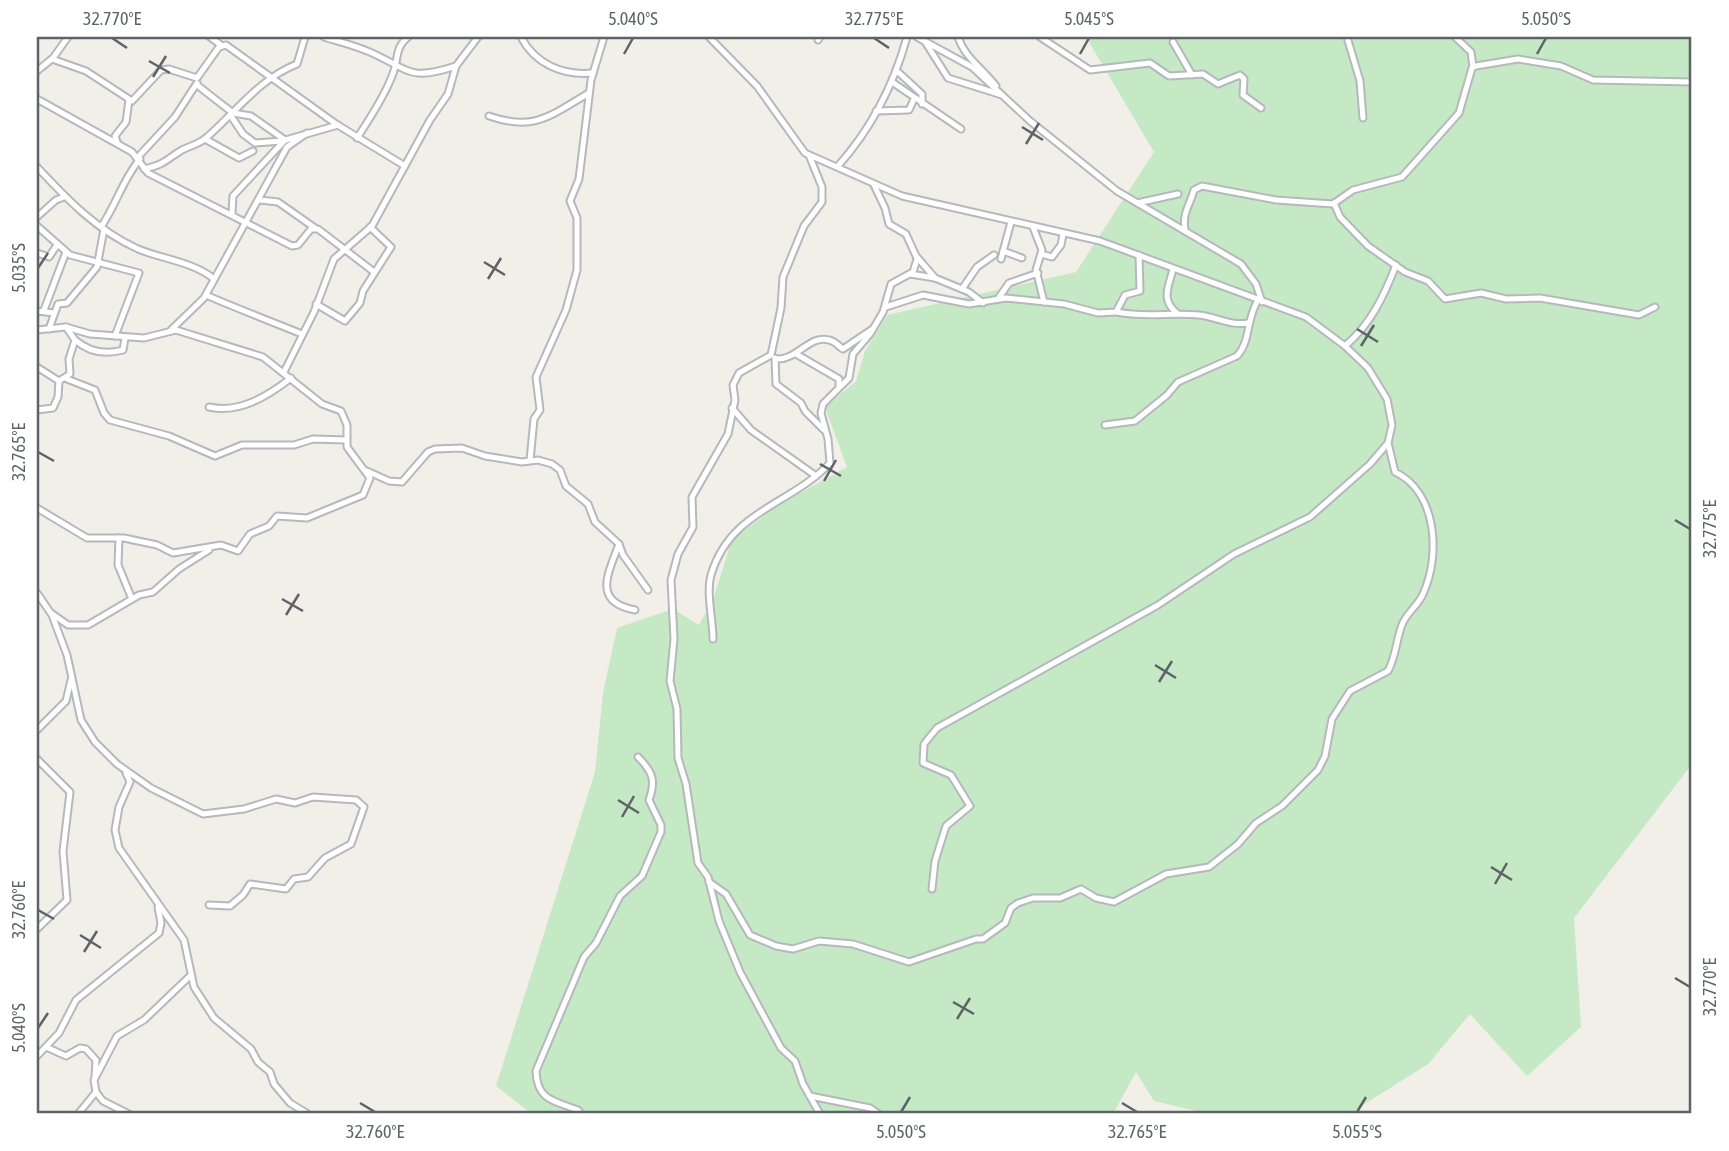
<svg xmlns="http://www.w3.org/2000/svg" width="1729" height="1151" font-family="'Asap Condensed',sans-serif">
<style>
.green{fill:#c5e8c5}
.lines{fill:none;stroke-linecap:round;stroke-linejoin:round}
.minor-casing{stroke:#b5b8bc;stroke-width:9}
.minor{stroke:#fff;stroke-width:5}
.ticks{fill:none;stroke:#5f6368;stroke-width:2.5}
.neatline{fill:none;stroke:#5f6368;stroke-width:2.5}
.ticks-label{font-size:18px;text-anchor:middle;fill:#5f6368}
</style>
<rect width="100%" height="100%" fill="#f1efe8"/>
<polygon class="green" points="1086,37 1692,37 1692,764 1574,918 1581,1027 1527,1076 1470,1014 1428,1064 1349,1114 1210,1114 1154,1101 1136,1072 1113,1114 532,1114 496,1086 595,772 603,693 617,628 673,609 699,625 714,597 732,539 780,504 847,467 825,407 856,381 865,351 887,315 1076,272 1154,152"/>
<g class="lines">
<g class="minor-casing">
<g id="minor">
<polyline points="210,37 221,45"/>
<path d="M324,37C340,42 357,46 372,53C411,71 410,81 456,66"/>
<path d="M521,37C535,64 563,76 593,73"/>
<polyline points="709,37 757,86 805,153 902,196 1100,241 1306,317 1345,346 1368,368 1387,399 1392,425 1388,443 1370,464 1310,517 1234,554 1158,605 937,728 924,744 923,763 951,775 970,806 946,826 935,861 932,889"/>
<polyline points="917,37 972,67 1030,121 1117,191 1241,264 1256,284 1262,302"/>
<path d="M958,37C965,58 982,68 996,86"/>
<polyline points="1040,37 1090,70 1150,63 1169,76 1203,74 1218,84 1240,75 1244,79 1243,95 1261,108"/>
<polyline points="1347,37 1360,81 1363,118"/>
<polyline points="1455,37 1471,52 1473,67"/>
<polyline points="818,40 820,37"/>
<polyline points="924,40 948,78 1002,95"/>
<polyline points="1173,42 1192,75"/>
<polyline points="52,59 86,71 132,101 161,70 169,69 197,78 219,47 226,45 336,124 405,166"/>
<polyline points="37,71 53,58 68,37"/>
<polyline points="897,71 922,94 922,104"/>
<polyline points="892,82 961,129"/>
<polyline points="197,85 233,113 251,116 285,140 233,196 232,214"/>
<polyline points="37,99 132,152 148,173 292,246 298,245 311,229 318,229 374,272"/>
<polyline points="876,111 909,110 914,99"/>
<polyline points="231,116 243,134 255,143 282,141 338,125"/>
<path d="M489,116C535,132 551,115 589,93"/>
<path d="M357,138C369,120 390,87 395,67C398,54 397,46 408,37"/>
<polyline points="205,139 239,158 253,151"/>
<polyline points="117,142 115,136 126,122 129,100"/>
<polyline points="809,155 822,187 822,202 804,226 783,277 781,308 771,355 739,373 733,385 735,400 728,434 692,497 693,527 678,554 671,580 674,639 670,681 677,709 678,758 686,784 698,863 708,877 719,921 740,972 781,1048 795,1061 803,1084 820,1114"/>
<polyline points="138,157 175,117 197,83"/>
<path d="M838,166C871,129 894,84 907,37"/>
<path d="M37,167C67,199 96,230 138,249C162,259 194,262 214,279"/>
<path d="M144,169C166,164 165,160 182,150C190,146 199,144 206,138C236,112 259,79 297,64L305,37"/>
<polyline points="874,185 885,208 889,224 906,234 916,256 935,278 969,292 983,303"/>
<polyline points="260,200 278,202 315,228"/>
<polyline points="1137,203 1178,194"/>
<polyline points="1334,203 1340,217 1368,246 1405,272 1428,281 1445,299 1481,293 1506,299 1540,298 1639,315 1655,307"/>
<polyline points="37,217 56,200 64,197"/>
<polyline points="37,226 70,255 139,273 115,336"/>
<path d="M101,227C116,205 123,179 140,159"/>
<polyline points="1033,227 1042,250 1036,270 1044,302"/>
<path d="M1185,230C1182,213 1190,205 1194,190L1202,186L1276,200L1333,204L1353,190L1402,177L1459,113L1472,68L1476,66L1518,59L1561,66L1593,80L1692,82"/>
<polyline points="1003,251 1022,258"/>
<polyline points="37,253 49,257 57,245"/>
<polyline points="1041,254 1052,257 1061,245 1063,234"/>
<polyline points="1001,259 1011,222"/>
<path d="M1173,269C1169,286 1160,300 1177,313"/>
<polyline points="910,274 935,278"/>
<polyline points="962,289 977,267 994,255"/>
<path d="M206,295C238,309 270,321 302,334"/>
<polyline points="998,299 1009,283 1038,273"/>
<polyline points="316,304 345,321 360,303 363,291 391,247 370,227"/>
<polyline points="886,307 923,295 969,304 1006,298 1064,304 1098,313 1116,312 1125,295 1140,291 1139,255"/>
<polyline points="44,310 66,252"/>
<polyline points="37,311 54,313"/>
<path d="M1117,312C1145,318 1171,312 1199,315C1217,317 1230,326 1248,323"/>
<polyline points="49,329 58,304 67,303 97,267 104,229"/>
<polyline points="37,330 66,327 90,334 144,338 176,330 263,357 322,404 341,411 347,425 347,447 370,478 363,495 307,518 277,516 269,526 250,534 238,551 221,545 173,553 157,545 124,538 87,538 37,508"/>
<polyline points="171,330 204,298 287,147 307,133"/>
<path d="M75,340C89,352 105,355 123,350L125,338"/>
<path d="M1345,346C1371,324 1384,296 1396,265"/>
<polyline points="796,354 839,379 839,386"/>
<polyline points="775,358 776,384 801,403 805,411 824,430"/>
<path d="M776,359C796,361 810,334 829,340C835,341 838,346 843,349L871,330"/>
<polyline points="37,367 59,381"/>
<polyline points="284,372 314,312 334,259 372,226 430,120 448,94 456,66 478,37"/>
<polyline points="67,379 95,390 104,413 110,420 169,436 215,456 242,445 294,445 313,439 346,440"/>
<path d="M209,407C239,414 268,396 291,378"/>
<polyline points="732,408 751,430 816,476"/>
<polyline points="37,410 53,408 58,397 59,381 70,374 69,359 75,340 66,327"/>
<path d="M1105,425L1135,421L1167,395L1178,382L1237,356C1251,341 1246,319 1258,300"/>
<polyline points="530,460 534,419 540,410 536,377 566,310 577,270 577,218 570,201 579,179 591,80 604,37"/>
<polyline points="367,471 389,481 402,482 428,452 435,449 462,448 485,456 522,462 538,460 552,464 560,470 566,486 588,504 595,522 619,544 623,555 648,590"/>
<polyline points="119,538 118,565 132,599"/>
<path d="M619,544C609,572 591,602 635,610"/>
<polyline points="37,593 52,615 67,655 81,720 95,742 117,764 151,788 203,814 244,809 276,799 295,803 313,797 356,800 364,807 351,844 325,858 308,877 294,879 286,889 250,884 243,895 230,906 209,905"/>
<polyline points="51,613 68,625 88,625 139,595 153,592 179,569 209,550"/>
<path d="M713,639C713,620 706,593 711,575C730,510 791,505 830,463L828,439L821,413L823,404L849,378L853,354L870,334L883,312L891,284L913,272L917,259"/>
<polyline points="37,730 66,701 71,680"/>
<polyline points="37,759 70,792 63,851 67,900 37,929"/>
<polyline points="126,773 130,782 119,807 115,830 119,848 184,940 194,987 214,1018 251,1049 258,1062 270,1072 274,1084 290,1103 308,1114"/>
<path d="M709,882L726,894L750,935L776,946L793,949L819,941L853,944L909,962L976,939H983L1005,923L1011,908L1018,903L1033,898H1060L1081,889L1096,898L1114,902L1166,874L1209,867L1238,844L1256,823L1282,806L1318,770L1325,756L1332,719L1350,691L1388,671C1396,657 1396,640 1402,625C1406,613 1418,606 1423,594C1441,555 1437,492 1395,472L1388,443"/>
<polyline points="46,1047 66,1056 80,1048 86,1049 96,1060 95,1077"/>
<polyline points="37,1056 59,1033 76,1000 159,933 161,923 158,907"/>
<polyline points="96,1092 103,1101 129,1114"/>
<polyline points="810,1096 870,1108 879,1114"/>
<polyline points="78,1114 96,1092 94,1080 117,1036 144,1020 191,975"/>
<path d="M581,1114L578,1110C555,1101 537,1101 536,1071L584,957L596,943L620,896L642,876L661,832V825L649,800C656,781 653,772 638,757"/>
</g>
</g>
<use href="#minor" class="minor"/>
</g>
<path class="ticks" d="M112,38L127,48M874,38L889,48M624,54L633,38M1080,54L1089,38M1537,54L1546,38M149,61L170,73M153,77L166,56M1022,127L1043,140M1026,144L1039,123M484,262L505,275M38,268L48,253M488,279L501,258M1357,329L1378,342M1361,346L1374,325M38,452L54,461M820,464L841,476M824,481L836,460M1675,520L1690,529M282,599L303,611M286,615L299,594M1155,665L1176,678M1159,682L1172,661M618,800L639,813M622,817L634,796M1491,867L1512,880M1495,884L1507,863M38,910L54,919M80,935L101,948M84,952L97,931M1675,978L1690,987M953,1002L974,1014M957,1019L970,998M38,1028L48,1013M360,1103L375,1112M1122,1103L1137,1112M901,1112L910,1097M1357,1112L1366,1097"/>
<rect width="1729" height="1151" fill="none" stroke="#ffffff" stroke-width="77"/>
<rect x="38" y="38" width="1652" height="1074" class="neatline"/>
<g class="ticks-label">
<text x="112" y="25">32.770°E</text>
<text x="633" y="25">5.040°S</text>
<text x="874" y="25">32.775°E</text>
<text x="1089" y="25">5.045°S</text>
<text x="1546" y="25">5.050°S</text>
<text transform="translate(19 268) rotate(-90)" y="6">5.035°S</text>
<text transform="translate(19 452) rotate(-90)" y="6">32.765°E</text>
<text transform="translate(1710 529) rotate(-90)" y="6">32.775°E</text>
<text transform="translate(19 910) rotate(-90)" y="6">32.760°E</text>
<text transform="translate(1710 987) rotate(-90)" y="6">32.770°E</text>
<text transform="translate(19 1028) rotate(-90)" y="6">5.040°S</text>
<text x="375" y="1138">32.760°E</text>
<text x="901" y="1138">5.050°S</text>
<text x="1137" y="1138">32.765°E</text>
<text x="1357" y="1138">5.055°S</text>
</g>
</svg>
